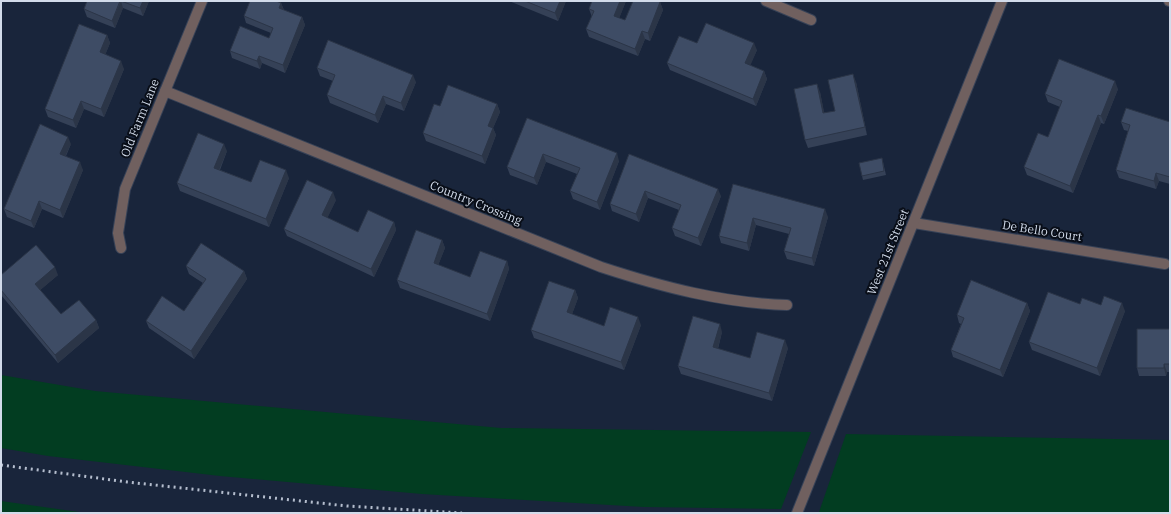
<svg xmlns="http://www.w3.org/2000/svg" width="1171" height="514" font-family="'IBM Plex Serif',serif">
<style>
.green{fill:#023d21}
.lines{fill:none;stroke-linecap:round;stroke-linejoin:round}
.service-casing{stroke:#374257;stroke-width:12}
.minor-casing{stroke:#374257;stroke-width:12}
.tertiary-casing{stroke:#374257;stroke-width:12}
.service{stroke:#70605f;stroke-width:10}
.minor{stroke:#70605f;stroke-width:10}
.tertiary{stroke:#70605f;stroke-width:10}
.rail{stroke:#b5bece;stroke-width:3;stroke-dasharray:2 4;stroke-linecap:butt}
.wall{fill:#354157}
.shaded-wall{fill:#2b3547}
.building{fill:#3e4c65;stroke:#2b3547}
.labels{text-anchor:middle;stroke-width:4;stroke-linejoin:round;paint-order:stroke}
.street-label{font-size:12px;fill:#d2dbea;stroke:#090e18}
</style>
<rect width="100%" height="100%" fill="#19253b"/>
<g class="green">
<polygon points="1,375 95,391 501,428 811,432 781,509 644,507 422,494 220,476 48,456 1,448"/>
<polygon points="846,434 1170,440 1170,513 819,512"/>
<polygon points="1,501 86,513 1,513"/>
</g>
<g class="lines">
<g class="service-casing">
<polyline id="service" points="1169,1 1170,1"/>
</g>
<g class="minor-casing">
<g id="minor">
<polyline points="766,1 811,20"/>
<path d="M165,91L601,267C662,287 723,303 787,305"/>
<polyline points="914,223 1165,264"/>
<polyline points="121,248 118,233 125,189 202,1"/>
</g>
</g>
<g class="tertiary-casing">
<polyline id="tertiary" points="797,513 1002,1"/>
</g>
<use href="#service" class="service"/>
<use href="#minor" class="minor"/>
<use href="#tertiary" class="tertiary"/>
<polyline class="rail" points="1,465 127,482 347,506 462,513"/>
</g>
<g class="wall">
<polygon points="87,1 149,1 143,16 123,8 115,28 87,17 84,9"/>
<polygon points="509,1 566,1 558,21"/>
<polygon points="592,1 626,1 619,18 625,20 660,2 663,10 650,41 645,39 638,56 589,37 586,29 592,17 589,9"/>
<polygon points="281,3 284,10 302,17 305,25 285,73 262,63 260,69 232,58 230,51 269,38 271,33 246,23 244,16"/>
<polygon points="107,35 110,43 105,55 124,69 104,117 84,109 76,128 48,117 45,109"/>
<polygon points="697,43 757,50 750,65 764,71 767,79 756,106 670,70 667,63"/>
<polygon points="317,68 416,82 404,111 386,104 378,123 330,103 327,95 333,81 320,76"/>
<polygon points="856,82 867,135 808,148 805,140 820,92 824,113 835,111"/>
<polygon points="1118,89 1104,124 1101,123 1073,193 1027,175 1024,167 1048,137 1060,107 1048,102 1045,94"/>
<polygon points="497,104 500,112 493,128 496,135 485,164 426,141 423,133 440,106"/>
<polygon points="527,118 619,161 600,210 573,199 570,191 577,174 546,162 537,185 510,175 507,167"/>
<polygon points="1121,122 1170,122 1170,184 1159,181 1156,189 1119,178 1116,170 1128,131 1124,130"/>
<polygon points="71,144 66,156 83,170 63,218 42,209 34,228 7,217 4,209"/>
<polygon points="227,151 220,170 251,182 289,178 269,227 180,191 177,183"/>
<polygon points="629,154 721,196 701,246 675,236 672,228 679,210 648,198 639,222 612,211 610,204"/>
<polygon points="883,162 886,175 863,180 862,176"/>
<polygon points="733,184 828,217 814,266 787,259 784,251 789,234 756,225 749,251 721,243 719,236"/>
<polygon points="336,200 327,218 358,232 394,222 396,230 374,277 287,236 284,229"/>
<polygon points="442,240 445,248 438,265 470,277 507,261 509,269 490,321 400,288 397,280"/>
<polygon points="186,266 244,271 247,279 194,359 149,328 146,321 184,311 203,283 189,274"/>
<polygon points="1,275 58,275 40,290 61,314 96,320 99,328 58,363 1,295"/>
<polygon points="575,290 578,298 572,314 604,326 641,325 624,370 534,338 531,330"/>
<polygon points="1027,303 1030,311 1003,377 953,357 951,350 961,324 959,323 957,315"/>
<polygon points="1080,304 1101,305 1125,311 1100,376 1032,350 1029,342"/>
<polygon points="1170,329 1170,372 1167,372 1166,376 1139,376 1137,368"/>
<polygon points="722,332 718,349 750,358 788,348 772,401 681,374 678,366"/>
</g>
<g class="shaded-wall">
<polygon points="121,1 123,8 115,28 112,21"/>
<polygon points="143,1 149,1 143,16 140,8"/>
<polygon points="560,1 566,1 558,21 555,13"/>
<polygon points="620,1 626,1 617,24 614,16"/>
<polygon points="660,2 663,10 650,41 648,33"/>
<polygon points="281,3 284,11 279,8"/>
<polygon points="302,17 305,25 285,73 283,65"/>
<polygon points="642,31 645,39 638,56 635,49"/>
<polygon points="107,35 110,43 103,60 100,52"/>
<polygon points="754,43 757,50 748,71 745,63"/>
<polygon points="259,56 262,63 260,69 257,61"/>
<polygon points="121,61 124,69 104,117 101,109"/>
<polygon points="764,71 767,79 756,106 753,99"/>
<polygon points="853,74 856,82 867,135 865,127"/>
<polygon points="413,75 416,82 404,111 401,103"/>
<polygon points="1115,81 1118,89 1104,124 1101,116"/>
<polygon points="817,84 820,92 826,121 823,113"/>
<polygon points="383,96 386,104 378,123 375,115"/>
<polygon points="81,101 84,109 76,128 73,120"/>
<polygon points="497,104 500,112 493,128 496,135 485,164 482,156 488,126"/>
<polygon points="1098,115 1101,123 1073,193 1070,186"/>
<polygon points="68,137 71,144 63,161 60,154"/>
<polygon points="224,144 227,151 217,175 214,168"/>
<polygon points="617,153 619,161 600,210 597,202"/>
<polygon points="543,154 546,162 537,185 534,178"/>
<polygon points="80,162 83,170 63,218 60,210"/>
<polygon points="286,170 289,178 269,227 266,219"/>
<polygon points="1156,173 1159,181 1156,189 1154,181"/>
<polygon points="718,189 721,196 701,246 698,238"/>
<polygon points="645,191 648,198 639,222 636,214"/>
<polygon points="333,192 336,200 325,223 322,215"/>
<polygon points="39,201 42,209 34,228 31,221"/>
<polygon points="825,209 828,217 814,266 812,258"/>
<polygon points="753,218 756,225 749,251 747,243"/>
<polygon points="394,222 396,230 374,277 371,269"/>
<polygon points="442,240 445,248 436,271 434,263"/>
<polygon points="507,261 509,269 490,321 487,314"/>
<polygon points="55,267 58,275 38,292 35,284"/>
<polygon points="244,271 247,279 194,359 191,351"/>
<polygon points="575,290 578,298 570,320 567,312"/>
<polygon points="1027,303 1030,311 1003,377 1000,370"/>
<polygon points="1122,303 1125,311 1100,376 1097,368"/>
<polygon points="638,317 641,325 624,370 621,362"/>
<polygon points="96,320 99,328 58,363 55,355"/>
<polygon points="720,324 722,332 716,355 713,347"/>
<polygon points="785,340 788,348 772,401 769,393"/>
<polygon points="1164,364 1167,372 1166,376 1164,368"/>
</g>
<g class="building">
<polygon points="87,1 120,1 112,21 84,9"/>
<polygon points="121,1 143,1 140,8"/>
<polygon points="250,1 276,1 281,3 279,8 302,17 283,65 259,56 257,61 230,51 240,26 269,38 273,28 244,16"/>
<polygon points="525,1 560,1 555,13"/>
<polygon points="592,1 620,1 614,16 625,20 633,1 657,1 660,2 648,33 642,31 635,49 586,29 594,11 589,9"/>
<polygon points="706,23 754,43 745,63 764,71 753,99 667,63 679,36 697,43"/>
<polygon points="79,24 107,35 100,52 121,61 101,109 81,101 73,120 45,109"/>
<polygon points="328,40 413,75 401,103 383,96 375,115 327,95 335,75 317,68"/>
<polygon points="1059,59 1115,81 1101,116 1098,115 1070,186 1024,167 1038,133 1048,137 1062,101 1045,94"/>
<polygon points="853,74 865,127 805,140 794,89 817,84 823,113 835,111 828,80"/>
<polygon points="448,85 497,104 488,126 493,128 482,156 423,133 434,104 440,106"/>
<polygon points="1126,108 1170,122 1170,177 1156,173 1154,181 1116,170 1130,125 1121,122"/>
<polygon points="527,118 617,153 597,202 570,191 580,168 543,154 534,178 507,167"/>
<polygon points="40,124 68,137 60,154 80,162 60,210 39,201 31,221 4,209"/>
<polygon points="198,133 224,144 214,168 251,182 260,160 286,170 266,219 177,183"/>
<polygon points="629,154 718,189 698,238 672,228 681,205 645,191 636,214 610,204"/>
<polygon points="882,158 884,171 862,176 859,163"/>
<polygon points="307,180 333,192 322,215 358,232 368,210 394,222 371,269 284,229"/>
<polygon points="733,184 825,209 812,258 784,251 791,228 753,218 747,243 719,236"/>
<polygon points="416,230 442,240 434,263 470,277 480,251 507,261 487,314 397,280"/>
<polygon points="201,243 244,271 191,351 146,321 162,296 184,311 206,279 186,266"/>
<polygon points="36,245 55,267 35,284 61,314 79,300 96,320 55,355 1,290 1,275"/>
<polygon points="971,280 1027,303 1000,370 951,350 964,318 957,315"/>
<polygon points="549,281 575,290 567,312 604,326 610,307 638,317 621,362 531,330"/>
<polygon points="1048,292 1080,304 1082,298 1101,305 1104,296 1122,303 1097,368 1029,342"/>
<polygon points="693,316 720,324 713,347 750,358 757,332 785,340 769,393 678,366"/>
<polygon points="1137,329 1170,329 1170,364 1164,364 1164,368 1137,368"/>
</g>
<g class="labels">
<g class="street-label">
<text transform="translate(140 118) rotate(-68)" y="4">Old Farm Lane</text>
<text transform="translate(476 203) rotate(22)" y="4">Country Crossing</text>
<text transform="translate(1042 231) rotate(9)" y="4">De Bello Court</text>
<text transform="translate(888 252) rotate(-68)" y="4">West 21st Street</text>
</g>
</g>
<rect width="1171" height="514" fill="none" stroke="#d2dbea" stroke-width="4"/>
</svg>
